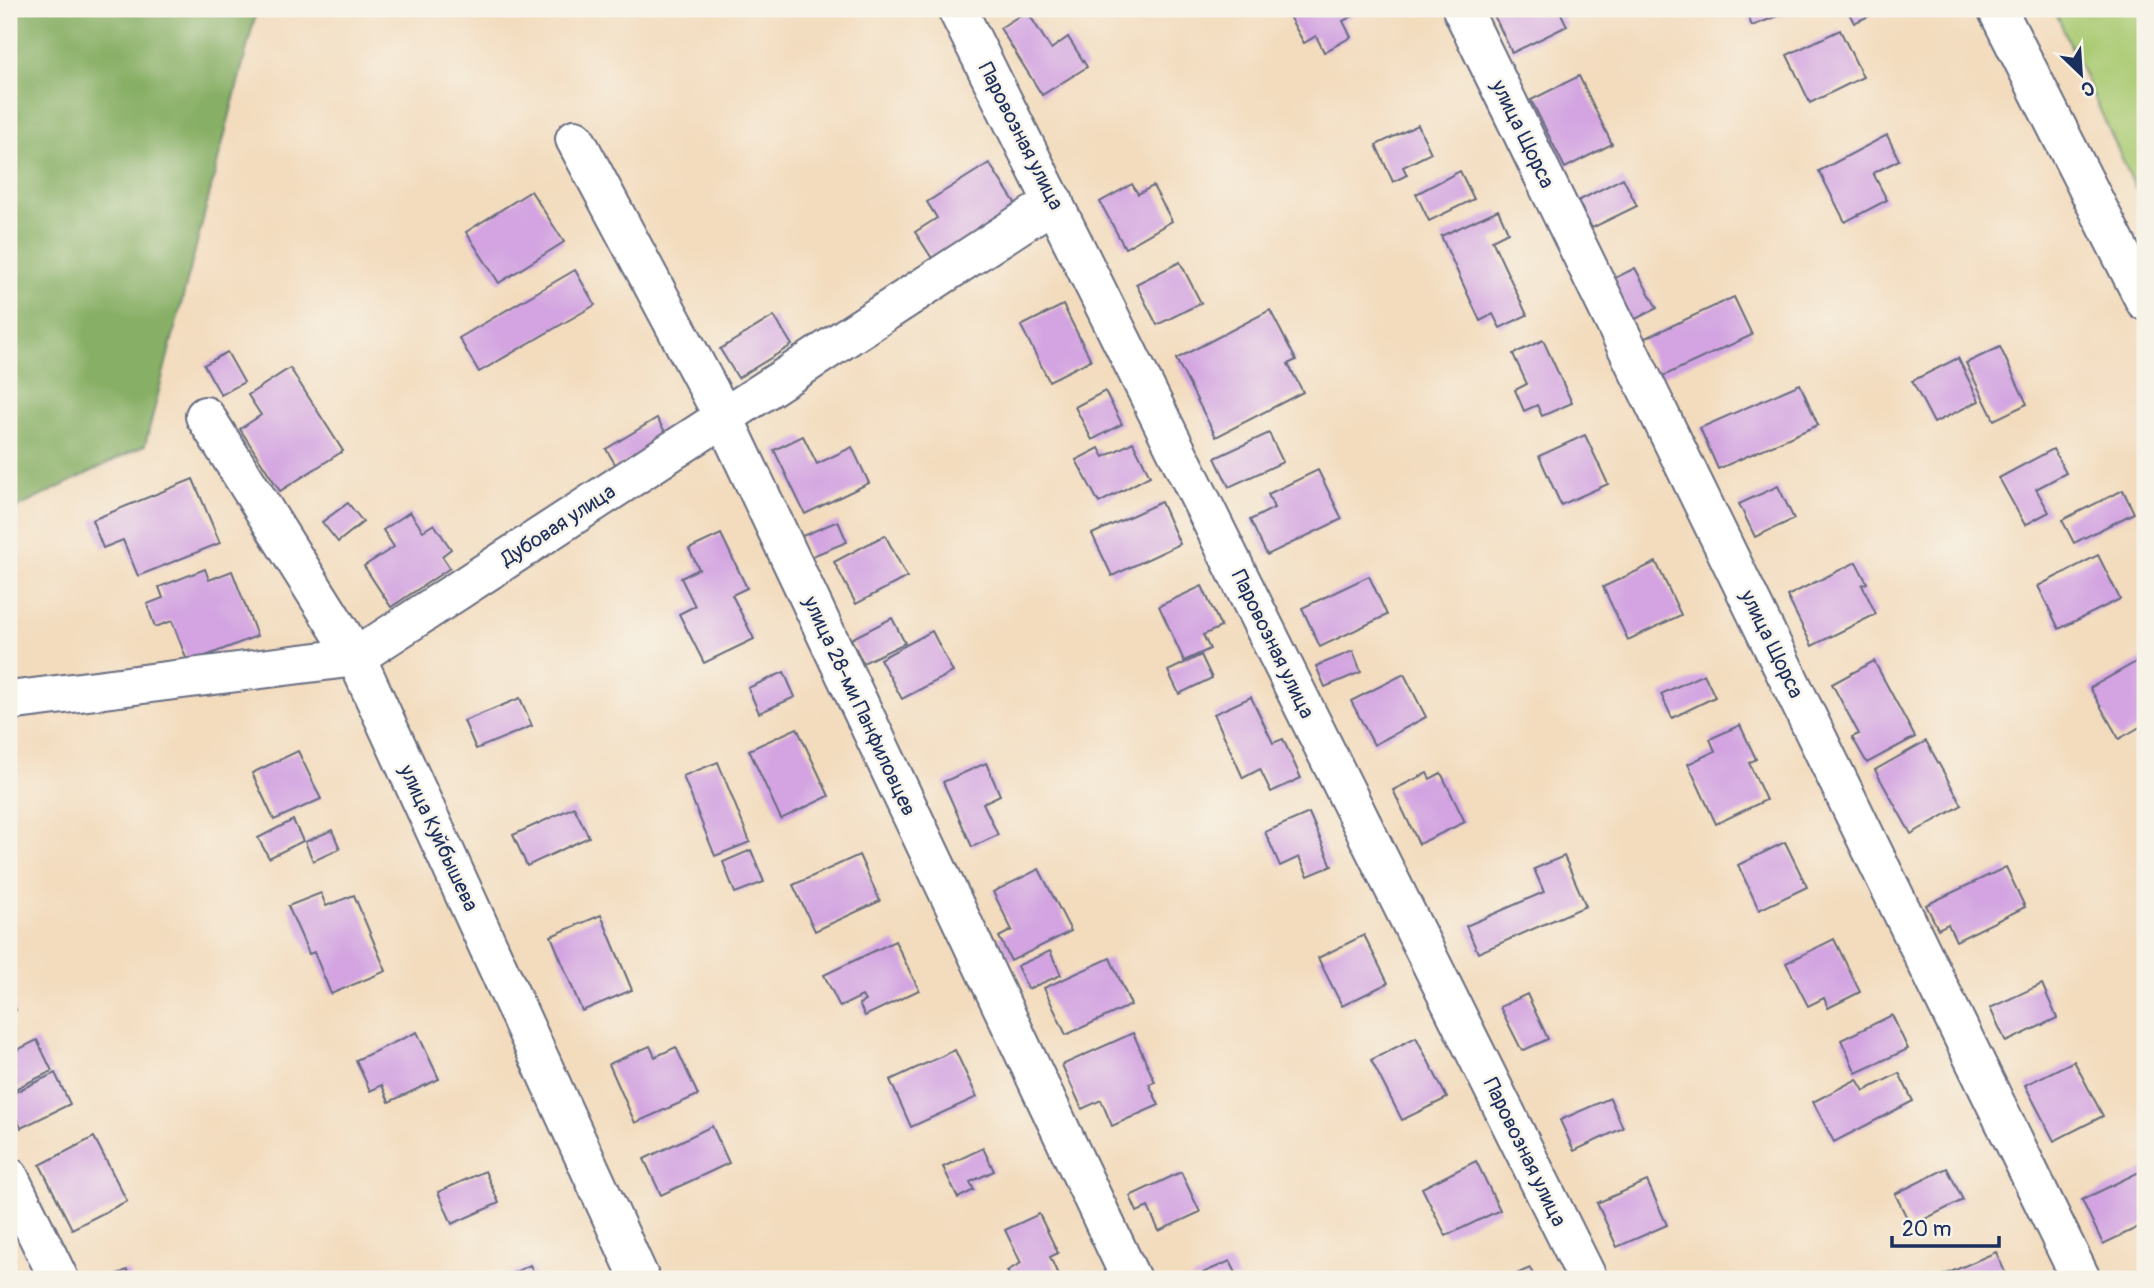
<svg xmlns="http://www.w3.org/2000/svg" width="2154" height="1288" font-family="Pangolin,sans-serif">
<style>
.green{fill:#aacb73;stroke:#627d68;stroke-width:2}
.forest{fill:#87af65;stroke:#516f62;stroke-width:2}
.building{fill:#d3a4e1}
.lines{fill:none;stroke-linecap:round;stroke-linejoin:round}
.street-casing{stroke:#676c80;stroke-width:42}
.street{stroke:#fff;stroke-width:38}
.labels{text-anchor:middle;stroke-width:5;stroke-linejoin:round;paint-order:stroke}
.street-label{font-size:21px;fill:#1b2f5e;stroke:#f7f3e8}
</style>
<rect width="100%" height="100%" fill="#f7f3e8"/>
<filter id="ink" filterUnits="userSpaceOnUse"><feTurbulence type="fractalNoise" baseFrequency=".0143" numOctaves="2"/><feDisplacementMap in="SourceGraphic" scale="14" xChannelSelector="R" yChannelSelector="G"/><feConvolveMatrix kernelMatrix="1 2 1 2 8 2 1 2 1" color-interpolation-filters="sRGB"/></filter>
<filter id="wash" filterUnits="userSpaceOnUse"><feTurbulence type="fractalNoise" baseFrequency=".00686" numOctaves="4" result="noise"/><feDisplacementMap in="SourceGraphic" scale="28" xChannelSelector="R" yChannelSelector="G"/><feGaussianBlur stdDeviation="1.57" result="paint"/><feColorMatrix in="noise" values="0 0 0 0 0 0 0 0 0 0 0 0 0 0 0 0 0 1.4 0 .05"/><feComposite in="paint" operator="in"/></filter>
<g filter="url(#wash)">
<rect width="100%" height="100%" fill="#f3dcbe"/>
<polygon class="green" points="2054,9 2145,9 2145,209"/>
<polygon class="forest" points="9,9 257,9 145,445 9,512"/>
<g id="blocks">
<g class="building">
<polygon points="1285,9 1366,9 1343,21 1351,37 1324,52 1316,36 1304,43"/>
<polygon points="1491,9 1559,9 1567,26 1512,53"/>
<polygon points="1745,9 1796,9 1752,26"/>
<polygon points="1847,9 1884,9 1854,23"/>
<polygon points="1027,11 1051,49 1068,37 1087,67 1042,95 1000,28"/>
<polygon points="1840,30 1863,77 1810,103 1787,55"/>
<polygon points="1579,76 1612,144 1565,168 1531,100"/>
<polygon points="1418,125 1431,153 1403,167 1407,175 1393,182 1376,145"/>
<polygon points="1887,135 1899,160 1873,173 1887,200 1845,222 1819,171"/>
<polygon points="989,163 1021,212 937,266 915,232 937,218 927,202"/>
<polygon points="1460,171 1474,199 1429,221 1416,194"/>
<polygon points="1623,178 1637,206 1592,228 1578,201"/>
<polygon points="1132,184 1138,194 1153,186 1172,221 1125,248 1100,202"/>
<polygon points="531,191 564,242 499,283 466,232"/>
<polygon points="1498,210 1508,232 1492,240 1527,315 1500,328 1493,314 1480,321 1441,236"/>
<polygon points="1180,262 1201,303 1157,325 1136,284"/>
<polygon points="1635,268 1657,308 1624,325 1603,284"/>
<polygon points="575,270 595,305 479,372 459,338"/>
<polygon points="1734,297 1752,335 1661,377 1643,339"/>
<polygon points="1063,305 1091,360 1049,381 1021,326"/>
<polygon points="1270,310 1296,360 1288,364 1303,392 1216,437 1176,359"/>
<polygon points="774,316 792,345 738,378 720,349"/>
<polygon points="1543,340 1572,403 1542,416 1537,405 1524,411 1515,390 1527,384 1513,354"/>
<polygon points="2000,347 2027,404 1994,420 1966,363"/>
<polygon points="227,352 244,382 221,395 204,365"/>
<polygon points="1958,358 1979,401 1934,423 1912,381"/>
<polygon points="290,368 343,451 280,491 240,429 261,415 248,395"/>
<polygon points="1800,384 1818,425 1718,469 1700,428"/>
<polygon points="1105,391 1122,424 1092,440 1075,407"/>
<polygon points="657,418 668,437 617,467 606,449"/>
<polygon points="1269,433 1283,462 1229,487 1215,458"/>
<polygon points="1585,435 1608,484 1561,505 1539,456"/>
<polygon points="803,436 817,464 852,447 869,483 805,514 774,450"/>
<polygon points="1133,442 1150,476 1099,503 1076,460 1099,448 1104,457"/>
<polygon points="2053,449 2066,473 2036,489 2049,512 2025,525 1999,478"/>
<polygon points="1318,470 1342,519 1267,555 1250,520 1274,508 1268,494"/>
<polygon points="193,479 220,543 138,576 123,540 103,548 92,520"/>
<polygon points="1778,486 1794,519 1755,537 1739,504"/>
<polygon points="2123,490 2134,513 2074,543 2062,520"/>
<polygon points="1161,502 1180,544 1112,576 1092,534"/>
<polygon points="348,503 363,522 338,542 322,522"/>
<polygon points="410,512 423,531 434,524 451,549 442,556 450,568 391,607 364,566 394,547 383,530"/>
<polygon points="838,521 847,542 810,557 802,536"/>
<polygon points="721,534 747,588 732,595 754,639 704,663 679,614 695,606 681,578 699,569 689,549"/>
<polygon points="885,535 907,577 856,604 834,562"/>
<polygon points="2098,555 2120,599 2059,629 2038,586"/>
<polygon points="1656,562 1681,615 1628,640 1603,587"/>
<polygon points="1856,562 1867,583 1862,585 1876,614 1812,646 1787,596"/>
<polygon points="205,569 209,580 232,571 257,636 188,663 172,621 155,627 147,604 163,598 159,587"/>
<polygon points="1369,576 1387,615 1320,647 1302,608"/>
<polygon points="1202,586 1221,627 1203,635 1210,649 1184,661 1159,606"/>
<polygon points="892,618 905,643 863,663 851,639"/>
<polygon points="932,631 953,672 902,699 880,659"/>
<polygon points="1353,651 1361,672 1325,687 1316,666"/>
<polygon points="1201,655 1212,678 1179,694 1168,671"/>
<polygon points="2145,657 2145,724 2119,739 2090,688"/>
<polygon points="1874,661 1915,737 1867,763 1852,737 1859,734 1832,684"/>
<polygon points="784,672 795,697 759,713 748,688"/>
<polygon points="1404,674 1426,717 1374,745 1351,701"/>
<polygon points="1704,674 1715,697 1672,718 1661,694"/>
<polygon points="1251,697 1273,743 1283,739 1301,778 1271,792 1260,769 1243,778 1214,714"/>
<polygon points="520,698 532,726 476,749 464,721"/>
<polygon points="1740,725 1756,759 1749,763 1766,800 1716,824 1688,764 1715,751 1710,739"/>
<polygon points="797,728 829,796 781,819 749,750"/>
<polygon points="1926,741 1962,805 1911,834 1875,770"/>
<polygon points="298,751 321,799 274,820 252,773"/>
<polygon points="718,762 750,842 715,856 683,776"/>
<polygon points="986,763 1000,795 983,803 998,835 972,847 943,782"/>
<polygon points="1427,773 1430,779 1441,773 1465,822 1419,844 1393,790"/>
<polygon points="574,807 589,837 527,866 513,835"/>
<polygon points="1309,813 1332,866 1308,876 1299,857 1280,866 1265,832"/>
<polygon points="293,820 303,841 269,858 258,838"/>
<polygon points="332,830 340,849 313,861 305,842"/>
<polygon points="1785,842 1807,887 1759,910 1738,865"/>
<polygon points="751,850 764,882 735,893 723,862"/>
<polygon points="859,855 880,901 815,931 793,885"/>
<polygon points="1564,856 1586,906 1478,953 1466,926 1544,892 1534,869"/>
<polygon points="2006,867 2025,907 1956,941 1948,924 1938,929 1926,905"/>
<polygon points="1039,869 1071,931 1011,961 999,937 1012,930 993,892"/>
<polygon points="321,893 326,906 354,895 386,971 331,994 314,952 309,954 288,906"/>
<polygon points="601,915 632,990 582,1011 551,936"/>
<polygon points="1364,935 1388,983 1342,1006 1318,958"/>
<polygon points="1834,939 1860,992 1828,1008 1824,998 1808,1006 1786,963"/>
<polygon points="895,941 919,990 865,1016 859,1004 865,1001 862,996 840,1007 824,975"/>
<polygon points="1050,951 1061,975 1028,989 1017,966"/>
<polygon points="1110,958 1131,1005 1066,1035 1044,988"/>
<polygon points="2042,984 2057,1018 2006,1042 1990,1008"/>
<polygon points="1527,994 1548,1039 1522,1051 1500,1007"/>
<polygon points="9,995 16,1010 9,1014"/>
<polygon points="1892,1015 1908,1049 1856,1073 1841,1040"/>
<polygon points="417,1032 439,1079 389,1102 382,1085 370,1091 356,1060"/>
<polygon points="1133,1033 1155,1082 1149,1084 1159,1105 1112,1126 1101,1100 1082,1109 1062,1065"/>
<polygon points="1416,1037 1447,1098 1402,1120 1371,1060"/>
<polygon points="37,1040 52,1071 9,1092 9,1054"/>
<polygon points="650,1046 655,1057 676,1047 698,1095 635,1123 609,1064"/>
<polygon points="955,1050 977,1097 911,1127 890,1080"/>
<polygon points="2074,1061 2103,1116 2054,1141 2025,1085"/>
<polygon points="55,1073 70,1104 21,1128 9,1102 9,1095"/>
<polygon points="1899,1073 1913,1101 1834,1142 1813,1102 1857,1079 1864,1091"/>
<polygon points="1610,1098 1623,1128 1574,1151 1560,1120"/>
<polygon points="712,1126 729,1163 661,1195 644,1159"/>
<polygon points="94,1137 127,1201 72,1229 40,1165"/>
<polygon points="983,1148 994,1171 970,1182 974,1190 958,1198 943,1167"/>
<polygon points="1476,1161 1500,1210 1446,1236 1422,1188"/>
<polygon points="1947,1168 1963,1200 1911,1226 1895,1194"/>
<polygon points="2145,1169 2145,1224 2103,1244 2082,1200"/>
<polygon points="485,1171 499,1203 452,1224 438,1192"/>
<polygon points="1181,1172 1200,1212 1159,1231 1148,1207 1137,1212 1130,1196"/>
<polygon points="1647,1181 1667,1225 1617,1247 1597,1203"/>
<polygon points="1039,1214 1058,1253 1050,1257 1060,1279 1011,1279 1007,1271 1021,1263 1005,1230"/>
<polygon points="1996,1252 2008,1279 1935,1279"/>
<polygon points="1230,1261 1239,1279 1189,1279"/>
<polygon points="530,1265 537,1279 500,1279"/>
<polygon points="1530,1268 1535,1279 1505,1279"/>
<polygon points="127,1270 132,1279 106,1279"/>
</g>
</g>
</g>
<g filter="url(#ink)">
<use href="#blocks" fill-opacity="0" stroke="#676c80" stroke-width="2"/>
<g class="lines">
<g class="street-casing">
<g id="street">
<polyline points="957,9 1588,1279"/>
<polyline points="1462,9 2081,1279"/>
<polyline points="1997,9 2145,301"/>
<polyline points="575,139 723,416 1131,1279"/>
<polyline points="205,416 356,657 640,1279"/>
<polyline points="9,701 356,657 1054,202"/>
<polyline points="9,1177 59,1279"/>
</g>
</g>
<use href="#street" class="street"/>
</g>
</g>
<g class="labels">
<g class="street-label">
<text transform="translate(1523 134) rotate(64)" y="7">улица Щорса</text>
<text transform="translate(1021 136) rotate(63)" y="7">Паровозная улица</text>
<text transform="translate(558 525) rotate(-33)" y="7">Дубовая улица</text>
<text transform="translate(1273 644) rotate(64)" y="7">Паровозная улица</text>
<text transform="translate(1772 644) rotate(64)" y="7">улица Щорса</text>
<text transform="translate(860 706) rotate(65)" y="7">улица 28-ми Панфиловцев</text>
<text transform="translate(439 838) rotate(65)" y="7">улица Куйбышева</text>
<text transform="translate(1525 1152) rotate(64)" y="7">Паровозная улица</text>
</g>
</g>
<rect width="2154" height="1288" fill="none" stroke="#f7f3e8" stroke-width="35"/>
<g transform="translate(2081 74) rotate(155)" stroke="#f7f3e8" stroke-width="5" paint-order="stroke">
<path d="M0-5L12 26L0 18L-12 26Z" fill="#1b2f5e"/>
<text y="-10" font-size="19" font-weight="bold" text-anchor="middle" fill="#1b2f5e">С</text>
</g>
<path d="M1892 1236v10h107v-10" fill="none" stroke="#1b2f5e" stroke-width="3.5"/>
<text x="1902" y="1236" font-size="21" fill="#1b2f5e" stroke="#f7f3e8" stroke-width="5" paint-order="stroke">20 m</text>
</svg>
